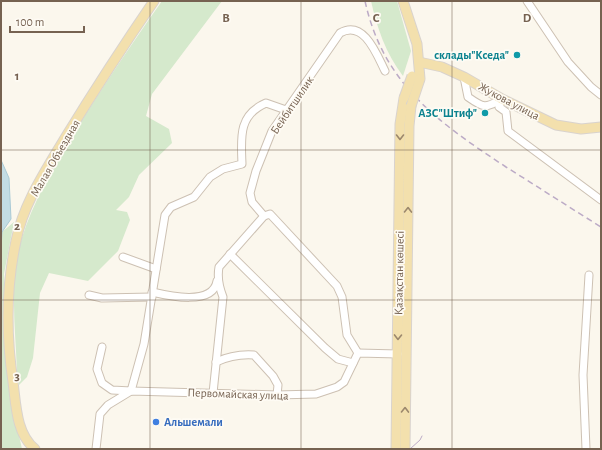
<svg xmlns="http://www.w3.org/2000/svg" width="602" height="450" font-family="'Alegreya Sans',sans-serif">
<style>
.green{fill:#d5e9cc}
.water{fill:#c3dce4;stroke:#aacad5}
.lines{fill:none;stroke-linecap:round;stroke-linejoin:round}
.minor-casing{stroke:#cdc1b3;stroke-width:9}
.major-casing{stroke:#d9d3ce;stroke-width:11}
.minor{stroke:#fff;stroke-width:7}
.major{stroke:#f3e0ad;stroke-width:9}
.tram{stroke:#bcabc6;stroke-width:1}
.rail{stroke:#bcabc6;stroke-width:1.5;stroke-dasharray:6 4;stroke-linecap:butt}
.major-bridge-casing{stroke:#d9d3ce;stroke-width:11;stroke-linecap:butt}
.major-bridge{stroke:#f3e0ad;stroke-width:9}
.oneway{stroke:#9c886d}
.grid{fill:none;stroke:#766251;stroke-width:1;stroke-opacity:0.55}
.culture-dot{fill:#0f9aa8;stroke:#fefbf4;stroke-width:1.5}
.shop-dot{fill:#3f7fe0;stroke:#fefbf4;stroke-width:1.5}
.labels{text-anchor:middle;stroke-width:3.5;stroke-linejoin:round;paint-order:stroke}
.culture-label{font-size:12px;font-weight:bold;fill:#0d838f;stroke:#fefbf4;text-anchor:end}
.street-label{font-size:12px;fill:#766251;stroke:#fefbf4}
.shop-label{font-size:12px;font-weight:bold;fill:#366cbe;stroke:#fefbf4;text-anchor:start}
.grid-label{font-size:13px;text-anchor:middle;font-weight:bold;fill:#766251;stroke:#fefbf4;stroke-width:3.5;stroke-linejoin:round;paint-order:stroke}
</style>
<rect width="100%" height="100%" fill="#fbf7ed"/>
<g class="green">
<path d="M162,1H222L152,94L146,116L169,129L172,143L139,175L129,197L116,210L127,212L130,220L118,251L88,281L49,273L40,293L33,358L27,377L19,385L17,374C16,335 10,292 18,253C26,216 46,181 65,148C95,98 128,49 162,1Z"/>
<path d="M371,1H397L411,51L403,76C386,54 377,28 371,1Z"/>
<polygon points="14,222 4,274 14,413 22,449 1,449 1,248 2,232"/>
</g>
<polygon class="water" points="1,160 9,178 11,219 2,232 1,248"/>
<g class="lines">
<g class="minor-casing">
<g id="minor">
<polyline points="527,1 568,62 591,87 601,95"/>
<path d="M464,77L468,97C485,109 485,108 502,99L499,107L506,112L508,131L601,200"/>
<polyline points="264,216 270,214 337,286 342,297 347,335 358,353"/>
<polyline points="230,254 325,348 338,359 353,363"/>
<polyline points="123,257 156,269"/>
<path d="M152,292C169,296 213,306 217,281"/>
<polyline points="89,295 102,298 152,297"/>
<path d="M102,347L97,369L102,383L112,390L131,391L144,344L165,215L171,207L194,197L210,177L223,169L242,164C241,138 238,115 266,103L286,110"/>
<path d="M216,362C229,356 240,354 254,355L273,376L278,385L277,395"/>
<path d="M213,393L223,297C219,287 217,278 219,267L264,216L252,202L250,193L256,171L272,131L340,33C364,19 377,55 385,71"/>
<polyline points="96,449 100,414 108,405 131,391 277,395 316,394 337,387 344,382 358,353 398,354"/>
<polyline points="586,449 583,375 589,275"/>
</g>
</g>
<g class="major-casing">
<g id="major">
<polyline points="403,1 417,44 420,79"/>
<polyline points="419,62 442,67 464,77 502,99 556,125 581,129 601,127"/>
<path d="M35,449C16,434 16,404 13,382C6,335 6,287 16,241C23,204 46,170 65,138C94,91 123,46 154,1"/>
<polyline points="396,449 400,124 404,98"/>
<polyline points="405,449 409,126 411,106"/>
</g>
</g>
<use href="#minor" class="minor"/>
<use href="#major" class="major"/>
<polyline class="tram" points="410,449 420,440 422,436"/>
<path class="rail" d="M365,1C383,84 439,123 506,167C538,187 569,207 601,227"/>
<g class="major-bridge-casing">
<g id="major-bridge">
<polyline points="404,98 412,76"/>
<polyline points="411,106 420,79"/>
</g>
</g>
<use href="#major-bridge" class="major-bridge"/>
</g>
<defs><path id="oneway-chevron" d="M-2-3.5L2.5 0L-2 3.5" fill="none" stroke-width="1.6" stroke-linecap="round" stroke-linejoin="round"/></defs>
<g class="oneway">
<use href="#oneway-chevron" transform="translate(400 137) rotate(90)"/>
<use href="#oneway-chevron" transform="translate(408 210) rotate(-89)"/>
<use href="#oneway-chevron" transform="translate(398 337) rotate(91)"/>
<use href="#oneway-chevron" transform="translate(405 410) rotate(-89)"/>
</g>
<path class="grid" d="M150,1V449M301,1V449M452,1V449M1,150H601M1,300H601"/>
<g class="culture-dot">
<circle cx="517" cy="55" r="4"/>
<circle cx="485" cy="113" r="4"/>
</g>
<circle class="shop-dot" cx="156" cy="422" r="4"/>
<g class="labels">
<g class="culture-label">
<text x="509" y="59">склады"Кседа"</text>
<text x="477" y="117">АЗС"Штиф"</text>
</g>
<g class="street-label">
<text transform="translate(509 101) rotate(28)" y="4">Жукова улица</text>
<text transform="translate(292 105) rotate(-56)" y="4">Бейбитшилик</text>
<text transform="translate(55 158) rotate(-60)" y="4">Малая Объездная</text>
<text transform="translate(399 273) rotate(-89)" y="4">Қазақстан көшесі</text>
<text transform="translate(238 394) rotate(2)" y="4">Первомайская улица</text>
</g>
<g class="shop-label">
<text x="164" y="426">Альшемали</text>
</g>
</g>
<g class="grid-label">
<text x="226" y="22">B</text>
<text x="376" y="22">C</text>
<text x="527" y="22">D</text>
<text x="17" y="80">1</text>
<text x="17" y="230">2</text>
<text x="17" y="380">3</text>
</g>
<rect width="602" height="450" fill="none" stroke="#766251" stroke-width="4"/>
<path d="M10 26v6h74v-6" fill="none" stroke="#766251" stroke-width="2"/>
<text x="16" y="26" font-size="12" fill="#766251" stroke="#fefbf4" stroke-width="3" paint-order="stroke">100 m</text>
</svg>
